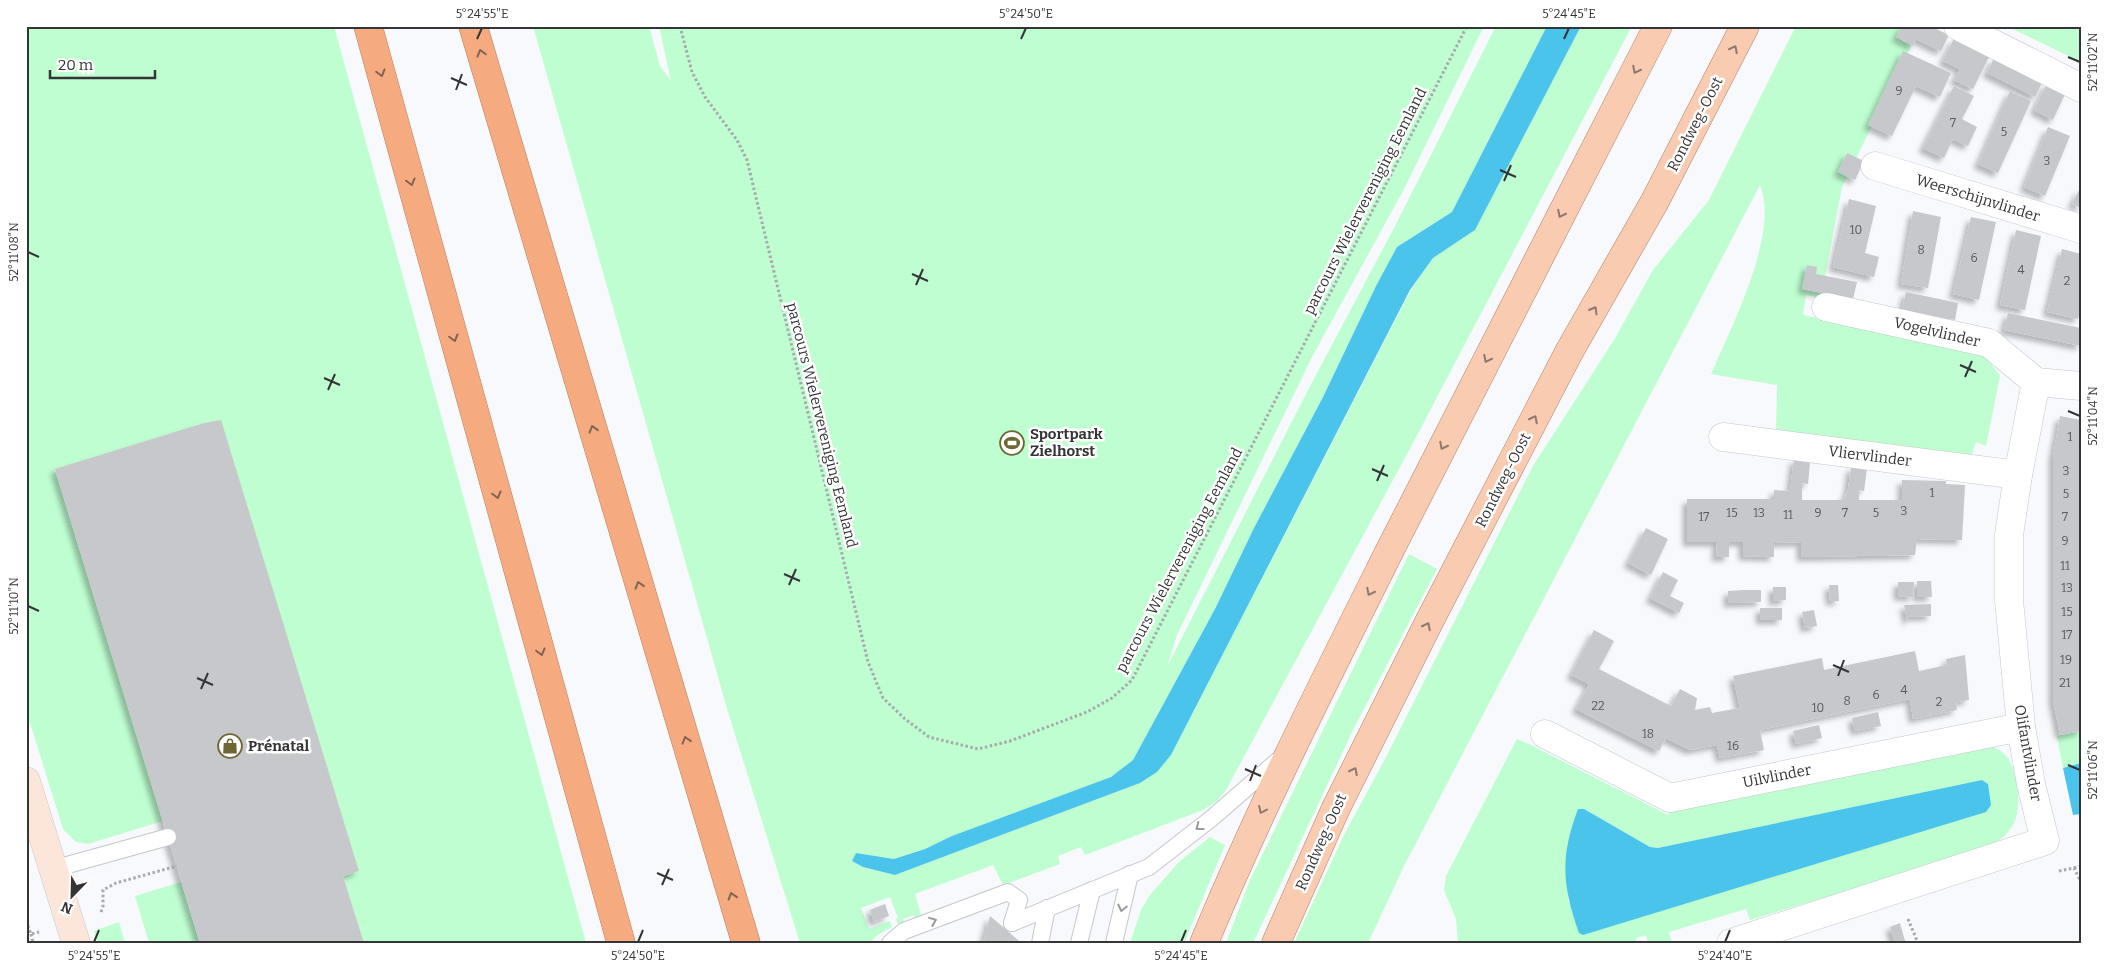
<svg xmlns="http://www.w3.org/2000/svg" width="2107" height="969" font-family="Bitter,serif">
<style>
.green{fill:#befed0;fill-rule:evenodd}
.water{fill:#4ac4eb}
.building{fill:#c6c8cc;filter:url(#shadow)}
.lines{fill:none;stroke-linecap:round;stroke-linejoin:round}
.lane-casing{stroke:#c4c6ca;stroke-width:18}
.street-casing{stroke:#c4c6ca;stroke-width:29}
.secondary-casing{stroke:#c4c6ca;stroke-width:29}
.primary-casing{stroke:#b28166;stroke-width:29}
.highway-casing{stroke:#b28166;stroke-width:29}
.path{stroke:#a7a9ac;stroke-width:3;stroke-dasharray:2.5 2.5;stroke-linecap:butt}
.lane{stroke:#fff;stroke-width:16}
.street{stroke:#fff;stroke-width:28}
.secondary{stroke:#fce6d9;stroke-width:28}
.primary{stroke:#f9ccb2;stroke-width:28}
.highway{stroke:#f5aa7f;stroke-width:28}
.oneway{stroke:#8d796e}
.oneway2{stroke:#826454}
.oneway3{stroke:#9a9a9b}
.ticks{fill:none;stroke:#353537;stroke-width:2}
.labels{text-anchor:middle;stroke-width:5;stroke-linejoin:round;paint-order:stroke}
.number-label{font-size:12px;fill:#595a5c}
.street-label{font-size:15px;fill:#353537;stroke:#fff}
.poi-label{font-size:15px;font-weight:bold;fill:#353537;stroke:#fff;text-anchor:start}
.neatline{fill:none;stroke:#353537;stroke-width:2}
.ticks-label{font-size:12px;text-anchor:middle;fill:#353537}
</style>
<defs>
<filter id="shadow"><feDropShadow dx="-4.5" dy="4.5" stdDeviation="2.5" flood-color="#0004"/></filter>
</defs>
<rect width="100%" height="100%" fill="#f7f9fd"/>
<g class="green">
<polygon points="26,26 334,26 586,943 364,943 343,876 359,871 220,420 204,423 55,470 163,821 88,844 76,842 63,829 26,710"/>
<polygon points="533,26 649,26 660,66 671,81 659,26 1484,26 1404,189 1312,357 1177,635 1167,667 1308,390 1393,230 1496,26 1547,26 1452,212 1397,247 1376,286 1323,397 1254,528 1215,609 1133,760 1111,777 952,836 925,849 894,859 856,853 853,861 863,867 895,875 1140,783 1157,772 1171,755 1411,290 1433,258 1475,230 1581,26 1632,26 1414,441 1226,790 1217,801 1203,810 1085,855 1081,847 1058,856 1060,864 1003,885 993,865 915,894 921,915 916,919 914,915 903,919 904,923 898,925 896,919 898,918 890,897 861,908 869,929 890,921 892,927 879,934 869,943 800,943 728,712"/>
<path d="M1796,26H1921L1842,187L1821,298L1806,295L1803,315L1982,352L2000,376L1986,446L1976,442L1971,457L1776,434L1777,385L1711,374C1731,328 1780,233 1760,185L1405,864L1368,943H1294L1344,835L1386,757L1533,466L1614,340L1653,270L1709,200Z"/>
<polygon points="2007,26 2081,26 2081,62"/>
<polygon points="1409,554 1437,569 1353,730 1253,943 1226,943 1250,880"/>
<polygon points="2081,731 2081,763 2063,768 2057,736"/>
<path d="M1517,739L1531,745L1668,815L1672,808L1992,746C1998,749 2003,752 2007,757C2018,770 2021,806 2015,821C2009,834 1999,841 1988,848L1750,920L1746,909L1669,932L1672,943H1648L1646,935L1636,938L1637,943H1458L1456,919L1444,890L1446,876ZM1982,780L1988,784L1568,902L1567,846L1578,809H1584L1650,847L1658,848Z"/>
<polygon points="1210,837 1225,845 1184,943 1130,943 1141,910 1150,895 1179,862"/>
<polygon points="181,882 200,943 149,943 135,896"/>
<polygon points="119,922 125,943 98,943 94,931"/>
</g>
<g class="water">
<polygon points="1547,26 1581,26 1475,230 1433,258 1410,290 1171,755 1157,772 1140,783 895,875 863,867 852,861 856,853 894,859 925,849 952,836 1111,777 1133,760 1215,609 1254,528 1323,397 1376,286 1397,247 1452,212"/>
<polygon points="2081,763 2081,814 2073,815 2063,768"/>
<path d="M1982,780L1988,784L1991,805L1986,812L1583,935L1579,933C1562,885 1560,857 1578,809H1584L1650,847L1658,848Z"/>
</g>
<g class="building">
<polygon points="1902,26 1930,26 1949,35 1941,51 1916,39 1913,46 1896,37"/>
<polygon points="1954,38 1990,55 1973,89 1954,80 1960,69 1943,61"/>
<polygon points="1903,51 1951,73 1940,97 1916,86 1892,136 1868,125"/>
<polygon points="1994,58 2043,81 2035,97 1987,73"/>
<polygon points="2047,83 2066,92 2053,120 2034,110"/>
<polygon points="1954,86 1974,96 1962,119 1977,127 1968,146 1953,139 1944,158 1923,148"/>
<polygon points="2010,91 2031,101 1998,173 1978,164"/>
<polygon points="2048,127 2070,136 2045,196 2024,187"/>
<polygon points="1847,153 1864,161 1855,180 1838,172"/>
<polygon points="2081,186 2081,208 2072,204"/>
<polygon points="1849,199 1876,206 1865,253 1879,257 1874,277 1833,267"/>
<polygon points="1913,211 1941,217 1928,288 1901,284"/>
<polygon points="1971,217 1996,222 1979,300 1953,294"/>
<polygon points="2016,230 2041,236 2025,310 2000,305"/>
<polygon points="2062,249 2081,254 2081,308 2078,319 2047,312"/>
<polygon points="1807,265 1817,267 1816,274 1857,282 1853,299 1802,289"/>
<polygon points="1906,292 1958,303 1955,320 1902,310"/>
<polygon points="2008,313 2081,328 2081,346 2004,330"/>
<polygon points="2060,416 2081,420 2081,731 2060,735 2053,700 2053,457"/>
<polygon points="221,420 359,871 343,876 364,943 200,943 55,469 204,423"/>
<polygon points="1794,459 1810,462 1808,484 1802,483 1802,500 1844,500 1848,489 1851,467 1867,469 1864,491 1859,490 1859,500 1902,500 1902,480 1946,481 1946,484 1965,485 1962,540 1917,539 1915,555 1801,557 1801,542 1774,543 1774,557 1743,556 1743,542 1729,542 1729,557 1716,557 1717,542 1687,542 1687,499 1774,499 1774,490 1790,491"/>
<polygon points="1646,528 1668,539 1651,575 1628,563"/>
<polygon points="1663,572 1678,580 1670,596 1684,603 1679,613 1650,598"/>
<polygon points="1917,581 1931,581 1932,597 1917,597"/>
<polygon points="1898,582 1914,582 1913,597 1898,596"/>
<polygon points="1829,585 1838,585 1839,601 1830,601"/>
<polygon points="1773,587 1786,587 1786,600 1773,601"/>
<polygon points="1744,590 1761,590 1761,602 1728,603 1728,591"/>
<polygon points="1931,604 1931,616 1909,617 1908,624 1904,605"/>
<rect x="1760" y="608" width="22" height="12"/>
<polygon points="1814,610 1817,626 1805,628 1802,612"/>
<polygon points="1594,630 1614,641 1599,669 1671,706 1680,689 1697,698 1695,710 1710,707 1712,713 1740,708 1733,676 1822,658 1824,670 1915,651 1919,671 1947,665 1946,659 1965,655 1969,700 1956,702 1957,710 1913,719 1910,699 1760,730 1764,750 1720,758 1717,745 1690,750 1666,738 1659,751 1576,709 1589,684 1571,675"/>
<polygon points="1878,712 1881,726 1855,731 1852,718"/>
<polygon points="1819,725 1822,738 1796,744 1793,731"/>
<polygon points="885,904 889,916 874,922 870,910"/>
<polygon points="990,916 1009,932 1021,943 983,943"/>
<polygon points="1900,923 1905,941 1895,943 1890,927"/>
</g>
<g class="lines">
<g class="lane-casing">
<g id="lane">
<polyline points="53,869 168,837"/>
<polyline points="1012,923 1149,867 1212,818 1282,757"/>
<polyline points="890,943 904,931 1008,892 1019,900 1012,923"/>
<polyline points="1040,943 1047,908"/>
<polyline points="1079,943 1092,890"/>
<polyline points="1114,943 1130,874"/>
</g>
</g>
<g class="street-casing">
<g id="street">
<polyline points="1958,26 2081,88"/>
<polyline points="1875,166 2081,229"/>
<polyline points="1826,307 1989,343 2036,382"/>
<polyline points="1723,437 2018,475"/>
<polyline points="1545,734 1670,798 2021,727"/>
<polyline points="1731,943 2045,841 2031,784 2021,727 2009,600 2009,535 2018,475 2036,382 2081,386"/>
</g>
</g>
<g class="secondary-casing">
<polyline id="secondary" points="26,781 76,943"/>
</g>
<g class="primary-casing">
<g id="primary">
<path d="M1204,943C1260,808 1326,678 1391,548C1479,374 1569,200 1658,26"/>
<polyline points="1276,943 1336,808 1429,622 1569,352 1655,201 1745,26"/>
</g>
</g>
<g class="highway-casing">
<g id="highway">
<polyline points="368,26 621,943"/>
<polyline points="473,26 746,943"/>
</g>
</g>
<g class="path">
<polyline points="680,26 692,72 705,97 737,140 747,160 868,662 883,698 905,719 929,737 978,749 1010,741 1087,712 1112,698 1132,680 1467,26"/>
<polyline points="2074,868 2081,866"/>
<polyline points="2059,871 2074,868 2081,882"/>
<polyline points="101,912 103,906 103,890 116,883 177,866"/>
<polyline points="1908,919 1918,943"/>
<polyline points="26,921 31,934 39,932"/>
<polyline points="31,934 33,943"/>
</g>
<use href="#lane" class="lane"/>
<use href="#street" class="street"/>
<use href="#secondary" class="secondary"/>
<use href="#primary" class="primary"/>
<use href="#highway" class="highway"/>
</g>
<defs><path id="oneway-chevron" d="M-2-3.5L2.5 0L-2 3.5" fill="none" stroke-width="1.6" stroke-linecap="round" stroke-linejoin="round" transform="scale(1.25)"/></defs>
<g class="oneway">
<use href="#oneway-chevron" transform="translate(1734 49) rotate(-63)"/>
<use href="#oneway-chevron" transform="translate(1636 70) rotate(117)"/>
<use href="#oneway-chevron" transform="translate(1561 214) rotate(117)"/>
<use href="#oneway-chevron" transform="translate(1594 310) rotate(-60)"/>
<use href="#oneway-chevron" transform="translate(1487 359) rotate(117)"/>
<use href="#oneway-chevron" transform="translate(1534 419) rotate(-63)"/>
<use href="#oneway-chevron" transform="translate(1443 446) rotate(117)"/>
<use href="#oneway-chevron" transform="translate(1370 592) rotate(117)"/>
<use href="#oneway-chevron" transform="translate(1427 626) rotate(-63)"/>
<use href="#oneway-chevron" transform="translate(1354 771) rotate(-63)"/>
<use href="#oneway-chevron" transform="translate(1262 810) rotate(115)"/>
</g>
<g class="oneway2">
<use href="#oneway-chevron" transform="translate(481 53) rotate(-106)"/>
<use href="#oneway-chevron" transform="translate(381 73) rotate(75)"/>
<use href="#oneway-chevron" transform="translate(411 182) rotate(75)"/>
<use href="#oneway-chevron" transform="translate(454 338) rotate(75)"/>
<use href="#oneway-chevron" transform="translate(593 429) rotate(-107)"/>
<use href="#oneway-chevron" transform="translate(497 495) rotate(75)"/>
<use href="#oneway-chevron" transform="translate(639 585) rotate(-107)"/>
<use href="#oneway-chevron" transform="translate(541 652) rotate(75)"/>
<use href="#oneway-chevron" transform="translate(686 740) rotate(-107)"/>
<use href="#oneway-chevron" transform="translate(732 896) rotate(-107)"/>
</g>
<g class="oneway3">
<use href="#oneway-chevron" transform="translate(1199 827) rotate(143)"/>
<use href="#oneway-chevron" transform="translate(1122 908) rotate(103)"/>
<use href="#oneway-chevron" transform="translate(933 921) rotate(-22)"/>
</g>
<path class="ticks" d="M477,39L482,28M1021,39L1026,28M1564,39L1569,28M2068,57L2080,62M451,78L467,85M456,90L462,74M1500,170L1516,177M1504,181L1511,165M28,252L39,257M912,274L928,281M916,285L923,269M1960,365L1976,372M1965,377L1972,361M324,378L340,385M328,390L335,374M2068,411L2080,416M1372,469L1388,476M1377,481L1384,465M784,574L800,581M789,585L796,569M28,606L39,611M1833,665L1849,672M1838,676L1844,660M197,678L213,685M201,689L208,673M2068,765L2080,770M1245,769L1261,776M1250,781L1256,765M657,873L673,880M662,885L669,869M94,942L99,930M638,942L643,930M1181,942L1186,930M1725,942L1730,930"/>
<defs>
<g id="stadium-ring" transform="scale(1.25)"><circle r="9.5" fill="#fff" stroke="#6e6633" stroke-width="1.5"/><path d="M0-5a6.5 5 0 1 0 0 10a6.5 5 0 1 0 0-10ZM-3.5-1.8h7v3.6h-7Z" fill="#6e6633"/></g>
<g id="shop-ring" transform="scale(1.25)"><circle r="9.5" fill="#fff" stroke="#6e6633" stroke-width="1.5"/><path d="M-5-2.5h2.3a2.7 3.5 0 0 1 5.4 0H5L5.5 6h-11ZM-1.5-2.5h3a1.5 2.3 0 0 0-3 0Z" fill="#6e6633"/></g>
</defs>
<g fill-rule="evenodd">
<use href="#stadium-ring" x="1012" y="443"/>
<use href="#shop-ring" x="230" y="746"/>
</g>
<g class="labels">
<g class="number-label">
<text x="1899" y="95">9</text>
<text x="1953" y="127">7</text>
<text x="2004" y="136">5</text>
<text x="2047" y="165">3</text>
<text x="1856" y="234">10</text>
<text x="1921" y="254">8</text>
<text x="1974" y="262">6</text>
<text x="2021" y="274">4</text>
<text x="2067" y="285">2</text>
<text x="2070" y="441">1</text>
<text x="2066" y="475">3</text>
<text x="1932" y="497">1</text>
<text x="2066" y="498">5</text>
<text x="1904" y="515">3</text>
<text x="1732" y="517">15</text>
<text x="1759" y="517">13</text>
<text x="1818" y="517">9</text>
<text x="1845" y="517">7</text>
<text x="1876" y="517">5</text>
<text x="1788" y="519">11</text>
<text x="1704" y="521">17</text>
<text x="2065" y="521">7</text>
<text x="2065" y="545">9</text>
<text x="2065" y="570">11</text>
<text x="2067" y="592">13</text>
<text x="2067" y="616">15</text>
<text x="2067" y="639">17</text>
<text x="2066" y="664">19</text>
<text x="2065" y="687">21</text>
<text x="1904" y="694">4</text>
<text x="1876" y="699">6</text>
<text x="1847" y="705">8</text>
<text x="1939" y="706">2</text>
<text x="1598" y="710">22</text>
<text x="1818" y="712">10</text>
<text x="1648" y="738">18</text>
<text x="1733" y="750">16</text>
</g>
<g class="street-label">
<text transform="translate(1695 124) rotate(-63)" y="5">Rondweg-Oost</text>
<text transform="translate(1978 198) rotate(17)" y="5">Weerschijnvlinder</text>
<text transform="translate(1365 201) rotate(-63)" y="5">parcours Wielervereniging Eemland</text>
<text transform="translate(1937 332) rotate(13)" y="5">Vogelvlinder</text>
<text transform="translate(822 425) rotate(76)" y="5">parcours Wielervereniging Eemland</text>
<text transform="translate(1870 456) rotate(7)" y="5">Vliervlinder</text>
<text transform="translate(1503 480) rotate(-63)" y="5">Rondweg-Oost</text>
<text transform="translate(1179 560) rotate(-62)" y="5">parcours Wielervereniging Eemland</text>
<text transform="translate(2028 753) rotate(80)" y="5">Olifantvlinder</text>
<text transform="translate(1777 776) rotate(-11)" y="5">Uilvlinder</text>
<text transform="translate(1321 842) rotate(-66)" y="5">Rondweg-Oost</text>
</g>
<g class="poi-label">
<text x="1030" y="439">Sportpark<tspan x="1030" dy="17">Zielhorst</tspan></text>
<text x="248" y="751">Prénatal</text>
</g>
</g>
<rect width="2107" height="969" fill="none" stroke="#ffffff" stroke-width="55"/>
<g transform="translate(72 896) rotate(203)" stroke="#ffffff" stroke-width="4" paint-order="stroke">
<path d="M0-4L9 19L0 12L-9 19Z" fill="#353537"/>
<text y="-8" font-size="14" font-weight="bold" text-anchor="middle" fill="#353537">N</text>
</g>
<path d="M50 70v8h105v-8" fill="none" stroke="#353537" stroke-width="2.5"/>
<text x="58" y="70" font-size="15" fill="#353537" stroke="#ffffff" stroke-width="4" paint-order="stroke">20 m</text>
<rect x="28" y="28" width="2052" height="914" class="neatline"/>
<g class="ticks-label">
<text x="482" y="18">5°24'55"E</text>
<text x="1026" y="18">5°24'50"E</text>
<text x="1569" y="18">5°24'45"E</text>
<text transform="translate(2093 62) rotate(-90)" y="4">52°11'02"N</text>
<text transform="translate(14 252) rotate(-90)" y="4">52°11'08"N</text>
<text transform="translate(2093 416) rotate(-90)" y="4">52°11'04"N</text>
<text transform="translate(14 606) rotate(-90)" y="4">52°11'10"N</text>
<text transform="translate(2093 770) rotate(-90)" y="4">52°11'06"N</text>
<text x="94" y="960">5°24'55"E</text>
<text x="638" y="960">5°24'50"E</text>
<text x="1181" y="960">5°24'45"E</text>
<text x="1725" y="960">5°24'40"E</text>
</g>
</svg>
